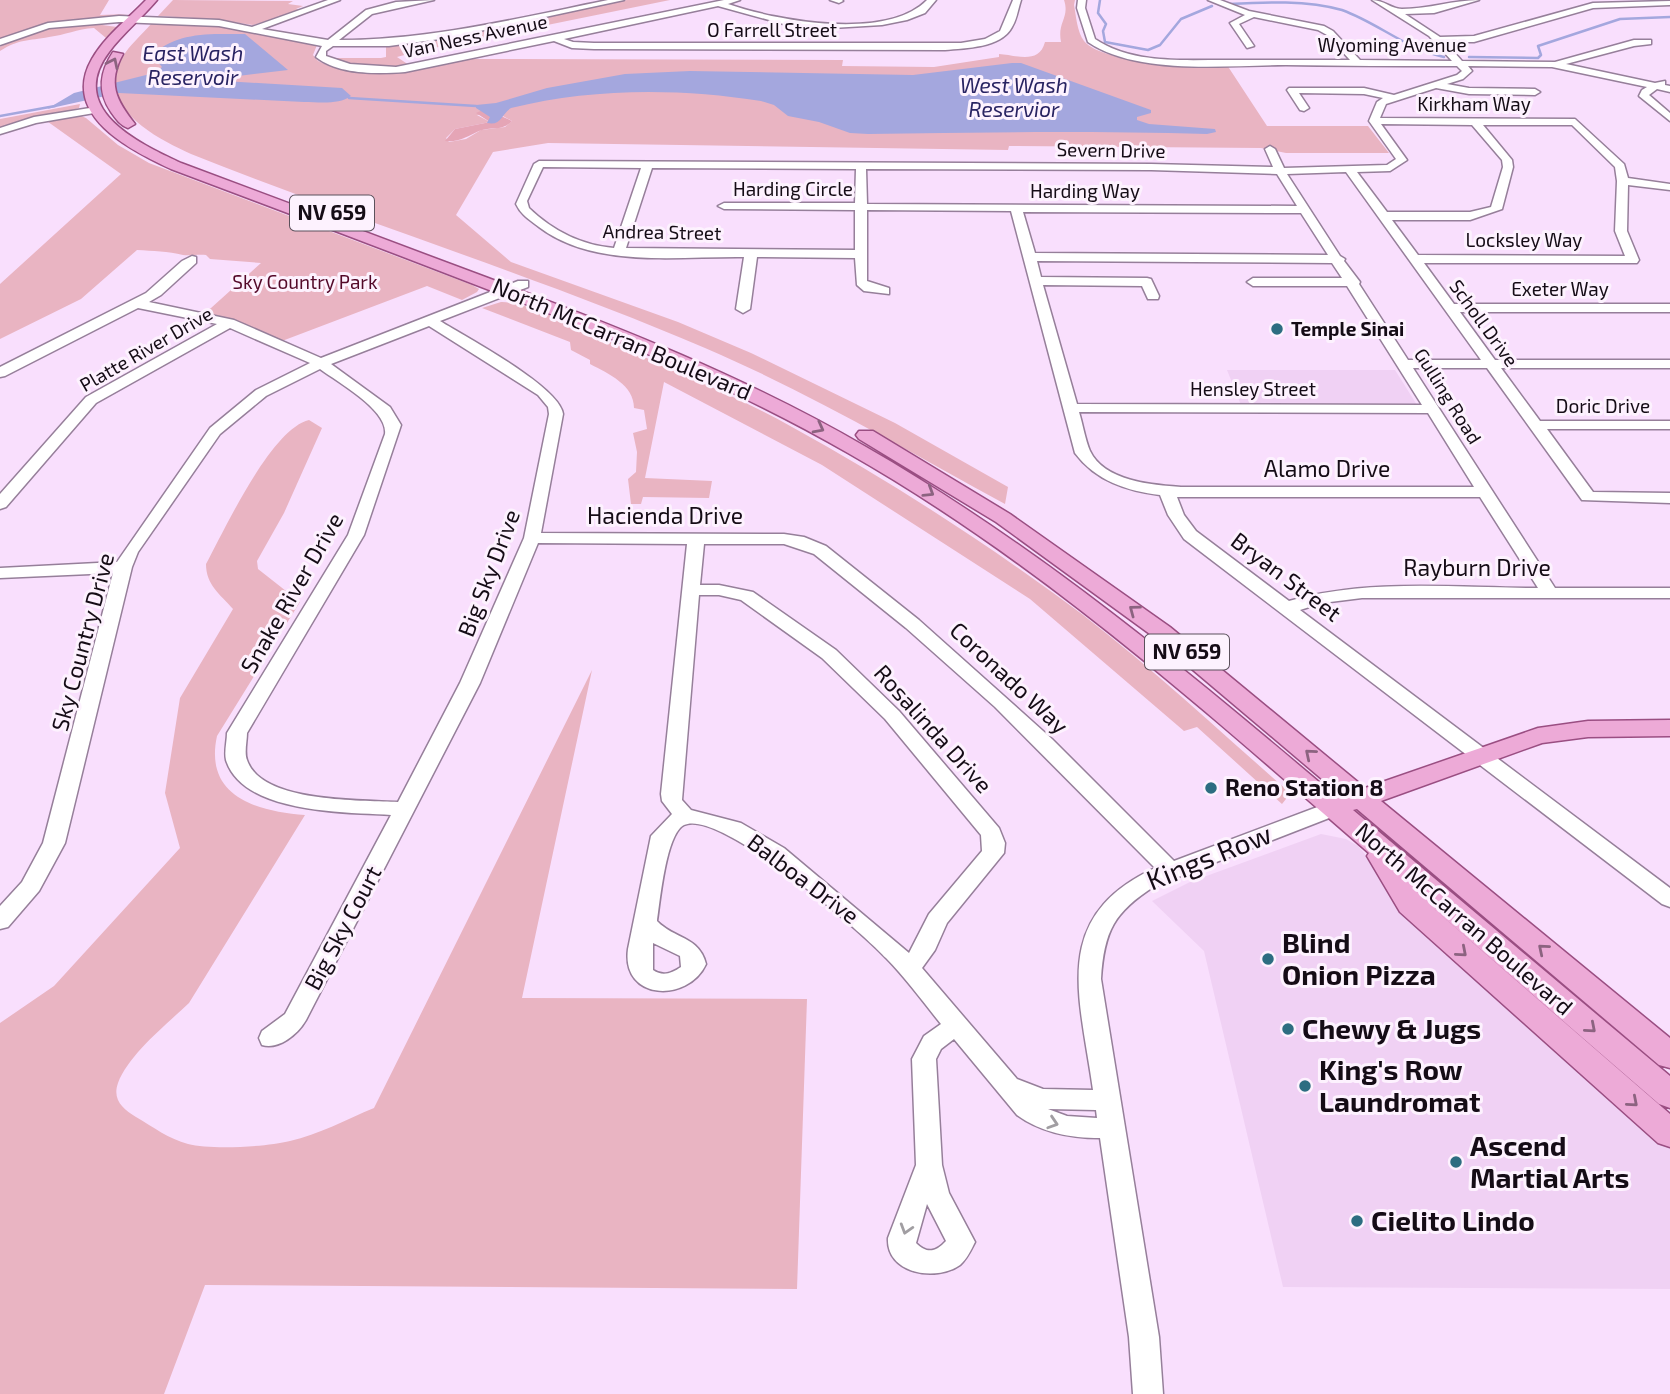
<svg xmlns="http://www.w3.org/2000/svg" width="1670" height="1394" font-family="'Exo 2',sans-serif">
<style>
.built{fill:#f0d1f4}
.green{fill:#e9b4c2;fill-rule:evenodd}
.forest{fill:#e5a5b6}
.water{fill:#a4a7de}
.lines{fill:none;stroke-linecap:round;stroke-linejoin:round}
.stream{stroke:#a4a7de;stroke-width:2.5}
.minor-casing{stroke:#967f9a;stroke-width:3}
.major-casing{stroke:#9a4e82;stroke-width:3}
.minor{fill:#fff;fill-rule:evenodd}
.major{fill:#edaad7;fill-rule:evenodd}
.oneway{stroke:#8c6380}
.oneway2{stroke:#a19ea2}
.poi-dot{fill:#2d6d81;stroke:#fdf2fe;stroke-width:2.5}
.labels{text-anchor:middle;stroke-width:6;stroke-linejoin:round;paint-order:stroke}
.far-street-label{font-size:19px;fill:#150c16;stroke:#fdf2fe}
.far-park-label{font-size:19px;fill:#540929;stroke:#fdf2fe}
.far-poi-label{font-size:19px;font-weight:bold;fill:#150c16;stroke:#fdf2fe;text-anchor:start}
.far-water-label{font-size:21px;font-style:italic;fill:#282362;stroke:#fdf2fe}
.shield{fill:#fdf2fe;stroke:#5b515c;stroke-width:2}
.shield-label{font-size:21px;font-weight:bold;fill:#150c16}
.street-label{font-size:23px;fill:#150c16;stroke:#fdf2fe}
.poi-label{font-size:23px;font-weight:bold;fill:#150c16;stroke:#fdf2fe;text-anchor:start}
.near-street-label{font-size:28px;fill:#150c16;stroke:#fdf2fe}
.near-poi-label{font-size:28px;font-weight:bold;fill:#150c16;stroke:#fdf2fe;text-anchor:start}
</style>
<rect width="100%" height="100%" fill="#f9dffd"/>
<g class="built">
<polygon points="1227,370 1395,370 1417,405 1241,405"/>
<polygon points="1321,834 1346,839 1358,846 1370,860 1670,1146 1670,1289 1283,1287 1204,951 1152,901 1190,882"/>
</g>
<g class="green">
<polygon points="0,0 109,0 100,15 128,14 52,24 0,39"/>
<polygon points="173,0 293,1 288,4 303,6 296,9 304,10 253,25 213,19 158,16"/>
<path d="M627,0H670L419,51L397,57L409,65C384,70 357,67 333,58H381L386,57V45L439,39Z"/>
<path d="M1064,0H1075L1074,5C1076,15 1077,32 1084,41C1104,65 1196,64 1227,65L1267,126H1368L1389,153H1286L1261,148L1009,146L1008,150L548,143L493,152L456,215L511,262L678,322L751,353L895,423L1008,487L1005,504C906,450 810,393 705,348C537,276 361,222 191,154C154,137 95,107 123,57C129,45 142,35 151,24L157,22L218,25L314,44L317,45L313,55L318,61L327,65L379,72L465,59L843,60L842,66L934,67L999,57V54C1016,55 1039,65 1045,42H1061C1057,22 1070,18 1064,0ZM477,115H501L512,121L505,127L481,130L466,139L449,142L446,138L455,129L490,122Z"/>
<path d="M95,24L117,27L106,38L94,28C77,29 65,35 49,37C28,41 19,39 0,51V47C26,28 64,27 95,24Z"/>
<path d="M80,104L79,108C54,117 26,118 0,128V119Z"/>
<path d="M79,115L86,118L118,145L149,163L472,285L479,289L477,292L462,300L427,286L282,341L241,323L201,313L211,308L261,263L210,259L206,255C199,254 190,256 183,255C168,251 153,251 137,250L81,299L0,339V284L121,174L44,119Z"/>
<path d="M501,302C529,301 595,336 624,348C680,373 738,397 792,427C883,477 972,534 1056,595C1138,654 1211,724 1287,790L1286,799L1282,804L1197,727L1184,731L1030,599L822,465L664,382L645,478L712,481L709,498L643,497L641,504H631L628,479L636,472L637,452L633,433L647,429L644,410L634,408C634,385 609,374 590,364V360L571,350L570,342L482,308Z"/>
<path d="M309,420L322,428L284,513L257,561L258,569L300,602L217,736C204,796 255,811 305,815L189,1003C167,1024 129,1054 118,1083C112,1100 123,1109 136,1117C153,1127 169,1139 188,1144C211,1150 266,1147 290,1141C318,1135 347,1119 374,1108L592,670L522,998L807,999L797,1289L205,1285L164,1394H0V1023L54,986L180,848L165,793L180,698L233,609C220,594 206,585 206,564C225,529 271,429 309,420Z"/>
</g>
<path class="forest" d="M485,109L512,121C502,132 491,126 479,131C468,136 458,143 445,141L455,129L490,122L476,113Z"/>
<g class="water">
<path d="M245,34L288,70L230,77L222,79L224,81L342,88L351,96C339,105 319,102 304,102L119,93L47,109L74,93L154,73L162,67L152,55C178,31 211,34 245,34Z"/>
<path d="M1012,63H1021L1151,110V113L1137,117V120L1149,124L1215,129L1216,132L1207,134C1094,131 981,132 868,134L850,133L819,122L788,116L774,105L761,101C678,88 592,88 511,108C501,114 502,126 487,123L490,117L476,108V105L496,103L547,88L625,74L690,71L913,75Z"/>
</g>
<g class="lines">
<g class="stream">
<polyline points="1100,0 1098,13 1106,24 1103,31 1105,42 1148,50 1160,45 1181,19 1212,6"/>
<path d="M1229,4C1265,2 1307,0 1342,10C1378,23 1406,49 1444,57"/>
<polyline points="1469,57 1538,58 1541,55 1538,46 1620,19 1670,17"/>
<polyline points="349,98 476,106"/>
<polyline points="0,116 55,106"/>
</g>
<g class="minor-casing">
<g id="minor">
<path d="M328,0H340L262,29L328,40L366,10L396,2L434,0L372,14L339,40C431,40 519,18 608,0H624L447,38L389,46H333L326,51V56L350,64L396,67L724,0H740L728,4C777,21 887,41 927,0H936L925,13L907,20L882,25L832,28L787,25L718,6L564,39L573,42L594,43H961L985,39L1000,31L1013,0H1021C1018,9 1017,19 1012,27C1001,48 966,48 945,50L594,49L572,48L554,41L405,72C378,74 339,75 316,57L322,46L219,26L119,22L49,28L0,45V39L48,23L119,16L219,20L252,27Z"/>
<polygon points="830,0 842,0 843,1 839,3"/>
<path d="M1078,0H1086L1085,8L1095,39C1135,66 1191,59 1237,60C1275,60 1312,60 1350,60L1327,35L1318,30L1254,17L1239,24L1254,46L1247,48L1230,23L1245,15L1208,0H1220L1249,11L1324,26L1333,31L1360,60L1452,61L1429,36L1372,0C1384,0 1391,9 1402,9C1429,9 1453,0 1479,0L1434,13L1405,14L1440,37L1474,36L1593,3L1670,1V5L1593,8L1474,42H1445L1462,61L1555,62L1634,40H1651V44L1634,46L1566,64L1655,83L1665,81V85L1670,86V92L1657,89L1649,95L1670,113V121L1639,96L1642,90L1647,87L1552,67L1468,66L1472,71L1463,79L1447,84L1469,88L1535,89L1540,92L1535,95L1469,94L1436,88L1386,104L1380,118L1575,119L1624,164L1628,178L1670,184V190L1628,185L1627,231L1639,260L1637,263H1424L1454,304H1670V312H1460L1495,360H1670V368H1501L1540,421H1670V429H1547L1593,492L1670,493V503L1582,500L1487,368H1413L1555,588H1670V598H1362L1322,603L1300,610L1670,888V907L1662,904L1184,539L1168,515L1160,495C1127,491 1096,481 1075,453L1011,211L867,210V281L889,288V294L864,291L857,285L855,258L757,257L750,309L743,313L736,309L744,257C678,256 594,269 539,227C530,220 521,215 516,204L534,164L539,161L1151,164L1273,167L1265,149L1270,146L1275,149L1284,168L1387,165L1396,159L1369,121L1377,102L1383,98L1364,94L1299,93L1309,108L1304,111L1300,110L1287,90L1289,88H1364L1394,95L1457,75L1462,71L1457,66C1400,66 1343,66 1286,65C1227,65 1138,76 1088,42L1077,8ZM1381,124L1472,125L1502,160L1503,167L1491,207L1470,212H1387L1357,172L1390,171L1407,160ZM1483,125H1572L1615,167L1617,181L1615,231L1625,256L1418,255L1392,220H1470L1502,209L1513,167L1512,160ZM543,167L641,168L614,248C581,245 553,231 529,208L527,201ZM652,168L856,169L855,203H724L718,206L724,209L855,210V250L626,248ZM866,169L1151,170L1277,174L1297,206L867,204ZM1346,172L1481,360H1408L1359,284L1360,282L1344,261L1345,259L1340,256L1287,174ZM1023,212L1301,213L1328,255L1035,253ZM1037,261L1332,263L1342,278H1253L1247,282L1253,286H1347L1422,405L1077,404L1043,285L1142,286L1148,299H1158L1159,296L1151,279L1147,278L1041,277ZM1079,412L1428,413L1474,487H1181C1152,485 1104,481 1090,451C1085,439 1083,425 1079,412ZM1177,497H1480L1538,588C1456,588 1368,578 1289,601L1196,531L1184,515Z"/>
<polygon points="96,107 101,110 100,112 36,123 0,134 0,128 34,117"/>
<path d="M192,256L196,257V263L161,295L149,302L234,320L321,358L518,281H528V287L440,321C466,337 560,387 563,414L541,533L784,534L804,537L826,546L919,620L1052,739L1174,861L1328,803H1342L1345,808L1342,813L1155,886C1114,912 1104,931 1101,979L1159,1337L1163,1394H1133L1129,1337L1100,1138C1070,1138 1042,1133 1017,1115L954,1039L941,1049L936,1059L942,1165L949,1193L975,1242C971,1250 967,1259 960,1265C936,1282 886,1274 888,1238L916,1165L912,1059L924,1036L941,1024C923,1002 906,978 886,958C860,930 719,808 684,825C666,834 660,901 657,921C674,939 699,936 706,964C688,1003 621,1001 628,949L651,836L672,814L662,801L661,794L687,544L538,543L480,683L306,1020C298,1034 279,1050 262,1045L259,1038L262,1031L285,1014L391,815C345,812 243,814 226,760C224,752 227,741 227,733L348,535L385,434C388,410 339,383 320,369L266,396L220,434L138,552L132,567L65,843L39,891L8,927L0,929V906L22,882L43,843L113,573L0,578V568L117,562L210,428L256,390L310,363L230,328L96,403L6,507L0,509V494L86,397L217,324L138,308L5,376L0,377V367L146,293L182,261ZM429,326L538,395L548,407L549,414L524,538L460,683L398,802C361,800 261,803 247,760C244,753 247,741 247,733L364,535L401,425L390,407L331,364ZM704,544H784L814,554L906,628L995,707L1155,868C1049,917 1080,996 1093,1090L1043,1089L1017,1079L922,968L935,950L947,923L1004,853L1005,843L999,828L899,711L836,650L753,592L719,585H700ZM699,595H719L741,600L822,658L885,719L981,835L982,851L929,914L909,953L784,848L741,823L691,810L682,800ZM653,943L680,956L681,967C672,973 663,977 653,970ZM1048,1109L1096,1110L1097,1118L1067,1116ZM927,1204L946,1241C936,1252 927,1254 916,1243Z"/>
</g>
</g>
<g class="major-casing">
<g id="major">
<path d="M146,0H157C142,18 123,33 109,52C66,109 138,143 181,163C283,201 386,240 488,278C618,327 746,377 866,447C1041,548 1185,669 1338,798L1342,796L1154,637L996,522L859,439L856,435L859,431H873L1010,514L1170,627L1365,788L1538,728L1588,721L1670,720V736L1588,737L1542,743L1381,801L1670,1038V1068L1659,1065L1357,809L1353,810L1670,1076V1108L1659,1104L1420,897L1670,1114V1147L1658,1143L1400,912L1367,856L1369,853C1203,709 1040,562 848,453C726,383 597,331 466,281C368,243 269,206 171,169C130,150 60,115 92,59C105,36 128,19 146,0Z"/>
<path d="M113,52L123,54C107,83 116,100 135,124L128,128C120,125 116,119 111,112C97,91 100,72 113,52Z"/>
</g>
</g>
<use href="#minor" class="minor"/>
<use href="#major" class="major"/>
</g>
<defs><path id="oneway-chevron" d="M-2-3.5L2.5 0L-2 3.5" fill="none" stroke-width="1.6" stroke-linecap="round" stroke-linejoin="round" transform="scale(1.75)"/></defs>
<g class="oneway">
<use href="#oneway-chevron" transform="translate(113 63) rotate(-64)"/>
<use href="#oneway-chevron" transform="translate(819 428) rotate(28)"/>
<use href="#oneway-chevron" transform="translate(929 492) rotate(32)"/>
<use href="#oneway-chevron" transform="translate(1134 610) rotate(-143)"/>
<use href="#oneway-chevron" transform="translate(1310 754) rotate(-140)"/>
<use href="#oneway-chevron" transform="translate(1543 949) rotate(-140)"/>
<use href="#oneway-chevron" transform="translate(1462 952) rotate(41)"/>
<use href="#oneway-chevron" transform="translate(1591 1028) rotate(41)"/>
<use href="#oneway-chevron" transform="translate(1633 1102) rotate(41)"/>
</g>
<g class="oneway2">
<use href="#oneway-chevron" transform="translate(1053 1123) rotate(18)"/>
<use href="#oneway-chevron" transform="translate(906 1229) rotate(107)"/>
</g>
<g class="poi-dot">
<circle cx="1277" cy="329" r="7"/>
<circle cx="1211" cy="788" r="7"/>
<circle cx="1268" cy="959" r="7"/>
<circle cx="1288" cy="1029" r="7"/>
<circle cx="1305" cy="1086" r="7"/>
<circle cx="1456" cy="1162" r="7"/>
<circle cx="1357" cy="1221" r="7"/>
</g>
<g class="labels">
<g class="far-street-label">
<text x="772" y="37">O Farrell Street</text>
<text transform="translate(475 36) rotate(-12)" y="7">Van Ness Avenue</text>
<text x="1392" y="52">Wyoming Avenue</text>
<text x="1474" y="111">Kirkham Way</text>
<text transform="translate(1111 150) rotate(1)" y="7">Severn Drive</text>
<text x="793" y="196">Harding Circle</text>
<text x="1085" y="198">Harding Way</text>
<text transform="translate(662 232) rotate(1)" y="7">Andrea Street</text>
<text x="1524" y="247">Locksley Way</text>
<text x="1560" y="296">Exeter Way</text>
<text transform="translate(1484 323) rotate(54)" y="7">Scholl Drive</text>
<text transform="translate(146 349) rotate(-30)" y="7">Platte River Drive</text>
<text x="1253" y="396">Hensley Street</text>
<text transform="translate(1448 396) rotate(58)" y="7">Gulling Road</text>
<text x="1603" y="413">Doric Drive</text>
</g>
<g class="far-park-label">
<text x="305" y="289">Sky Country Park</text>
</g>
<g class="far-poi-label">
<text x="1291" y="336">Temple Sinai</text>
</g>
<g class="far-water-label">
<text x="193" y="61">East Wash<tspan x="193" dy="24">Reservoir</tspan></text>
<text x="1014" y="93">West Wash<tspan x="1014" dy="24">Reservior</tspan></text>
</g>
<g class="shield">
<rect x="290" y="195.5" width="84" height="35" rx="5"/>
<rect x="1145" y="634.5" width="84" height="35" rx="5"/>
</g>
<g class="shield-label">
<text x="332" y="220">NV 659</text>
<text x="1187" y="659">NV 659</text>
</g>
<g class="street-label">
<text transform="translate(622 339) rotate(23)" y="8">North McCarran Boulevard</text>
<text x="1327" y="477">Alamo Drive</text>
<text x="665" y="524">Hacienda Drive</text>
<text x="1477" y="576">Rayburn Drive</text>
<text transform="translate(489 573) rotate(-69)" y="8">Big Sky Drive</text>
<text transform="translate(1286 577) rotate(37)" y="8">Bryan Street</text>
<text transform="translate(292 593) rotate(-60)" y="8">Snake River Drive</text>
<text transform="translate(83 642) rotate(-75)" y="8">Sky Country Drive</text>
<text transform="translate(1009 678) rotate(43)" y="8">Coronado Way</text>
<text transform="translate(933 729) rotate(48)" y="8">Rosalinda Drive</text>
<text transform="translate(803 879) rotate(37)" y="8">Balboa Drive</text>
<text transform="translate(1464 919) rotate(41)" y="8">North McCarran Boulevard</text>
<text transform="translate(343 928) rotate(-62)" y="8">Big Sky Court</text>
</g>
<g class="poi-label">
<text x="1225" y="796">Reno Station 8</text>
</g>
<g class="near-street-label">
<text transform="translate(1209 857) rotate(-22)" y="10">Kings Row</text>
</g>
<g class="near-poi-label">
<text x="1282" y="953">Blind<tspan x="1282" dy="32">Onion Pizza</tspan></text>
<text x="1302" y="1039">Chewy &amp; Jugs</text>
<text x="1319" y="1080">King's Row<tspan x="1319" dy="32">Laundromat</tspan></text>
<text x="1470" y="1156">Ascend<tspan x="1470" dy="32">Martial Arts</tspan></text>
<text x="1371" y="1231">Cielito Lindo</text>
</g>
</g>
</svg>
